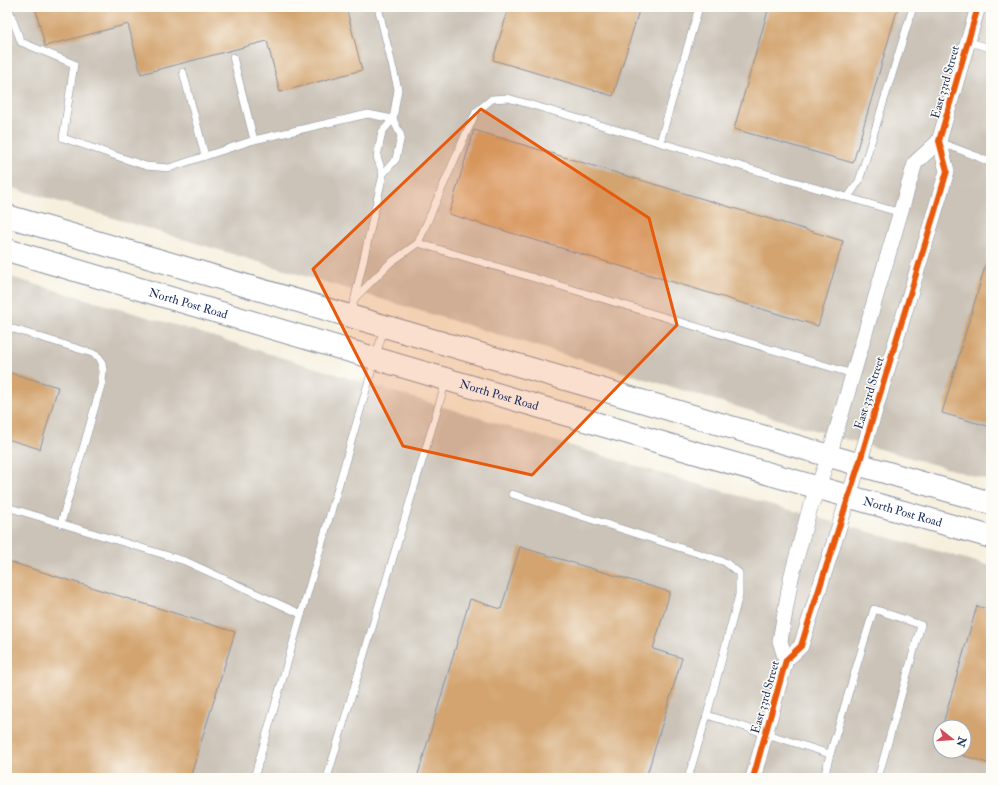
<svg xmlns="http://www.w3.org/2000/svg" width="998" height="785" font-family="'IM FELL Double Pica',serif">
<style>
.industrial{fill:#cbc3b8;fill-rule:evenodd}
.building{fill:#d3a470}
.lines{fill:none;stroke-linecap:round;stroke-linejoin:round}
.lane-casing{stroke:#888f9e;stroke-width:8}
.street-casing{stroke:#888f9e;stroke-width:16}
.primary-casing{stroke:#888f9e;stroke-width:24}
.lane{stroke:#fff;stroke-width:7}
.street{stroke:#fff;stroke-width:15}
.primary{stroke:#fff;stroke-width:22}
.cycleway-casing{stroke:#fdfcf7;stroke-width:8}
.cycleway{stroke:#e8590c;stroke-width:6}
.marked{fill:#e8590c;fill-opacity:0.2;stroke:#e8590c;stroke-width:3;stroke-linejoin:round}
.labels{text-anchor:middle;stroke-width:3;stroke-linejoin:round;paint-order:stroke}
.street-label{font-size:12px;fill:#1b2f5e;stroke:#fdfcf7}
</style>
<rect width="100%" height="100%" fill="#fdfcf7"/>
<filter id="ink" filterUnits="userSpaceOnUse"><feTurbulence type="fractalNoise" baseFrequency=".025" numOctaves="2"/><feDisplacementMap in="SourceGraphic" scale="8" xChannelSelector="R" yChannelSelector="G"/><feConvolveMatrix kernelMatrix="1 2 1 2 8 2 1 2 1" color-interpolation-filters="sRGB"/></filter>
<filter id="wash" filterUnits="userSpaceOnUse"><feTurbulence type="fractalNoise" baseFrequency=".012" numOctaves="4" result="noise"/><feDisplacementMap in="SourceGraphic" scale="16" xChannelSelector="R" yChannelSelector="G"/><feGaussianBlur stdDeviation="0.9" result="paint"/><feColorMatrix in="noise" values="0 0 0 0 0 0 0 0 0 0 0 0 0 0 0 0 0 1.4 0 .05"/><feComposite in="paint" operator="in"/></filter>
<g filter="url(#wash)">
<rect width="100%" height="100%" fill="#f6efdd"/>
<g class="industrial">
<polygon points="7,7 991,7 991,481 814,430 7,186"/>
<path d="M7,276L185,328L683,480L991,566V778H7ZM940,727H964V751H940Z"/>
</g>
<g id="blocks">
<g class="building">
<polygon points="35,7 346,7 362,70 280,92 267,41 141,74 128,24 45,46"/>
<polygon points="509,7 640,7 613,96 493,60"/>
<polygon points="769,7 898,7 853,163 734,129"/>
<polygon points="474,130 843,241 818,326 449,214"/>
<polygon points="989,253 991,254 991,427 942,413"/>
<polygon points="7,372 58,387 40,449 7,439"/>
<polygon points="520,547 670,592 653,649 682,658 646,778 417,778 470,599 501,609"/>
<polygon points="7,561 235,632 190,778 7,778"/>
<polygon points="977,606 991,610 991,764 948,751 964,751 964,727 942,727"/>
<polygon points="940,735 940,749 936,748"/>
</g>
</g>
</g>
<g filter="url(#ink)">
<use href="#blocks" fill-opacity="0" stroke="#888f9e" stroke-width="1"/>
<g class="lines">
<g class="lane-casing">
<g id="lane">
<polyline points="8,7 21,42 74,64 63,138 146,166 169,168 254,140 368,114 393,119 398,89 378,7"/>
<polyline points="968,42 991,48"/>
<polyline points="233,57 254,140"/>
<polyline points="183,72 205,156"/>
<polygon points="393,119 401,136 396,159 383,174 377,157 382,132"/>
<polyline points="660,142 699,7"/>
<polyline points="939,142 976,156 991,163"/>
<polyline points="848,197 859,181 913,7"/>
<polyline points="418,243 853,374"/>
<polyline points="355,297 383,174"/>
<polyline points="350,314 355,298 390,263 418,243 464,138 476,112 492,99 508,98 901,213"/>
<polyline points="7,327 92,353 99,357 102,363 103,372 102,382 80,459 61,523"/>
<polyline points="512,494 725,562 739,573 739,595 707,715 830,754"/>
<polyline points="7,507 185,561 301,614"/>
<polyline points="254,778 384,328"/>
<polyline points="327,778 446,381"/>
<polyline points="688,778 707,715"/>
<polyline points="824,778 830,754 874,609 921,625 878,778"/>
</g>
</g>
<g class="street-casing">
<g id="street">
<polyline points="786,660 780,641 791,578 809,511 829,456 915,163 939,141"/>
<polyline points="753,778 786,660 801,646 838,530 859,464 947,171 939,141 978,7"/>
</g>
</g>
<g class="primary-casing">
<g id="primary">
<polyline points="7,216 991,503"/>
<path id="s1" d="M7,250L693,452L991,537"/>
</g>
</g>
<use href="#lane" class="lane"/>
<use href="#street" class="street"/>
<use href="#primary" class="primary"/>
<g class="cycleway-casing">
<polyline id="cycleway" points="753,778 786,660 801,646 838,530 859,464 947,171 939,141 978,7"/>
</g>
<use href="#cycleway" class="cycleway"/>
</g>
</g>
<path class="marked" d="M481,109L649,218L677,325L532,475L403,446L313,269Z"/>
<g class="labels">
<g class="street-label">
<text transform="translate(945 82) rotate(-74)" y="4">East 33rd Street</text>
<text dy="4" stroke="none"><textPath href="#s1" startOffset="189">North Post Road</textPath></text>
<text transform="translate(869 393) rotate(-73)" y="4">East 33rd Street</text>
<text dy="4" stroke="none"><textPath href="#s1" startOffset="513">North Post Road</textPath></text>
<text dy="4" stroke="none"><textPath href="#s1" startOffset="933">North Post Road</textPath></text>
<text transform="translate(765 697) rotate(-74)" y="4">East 33rd Street</text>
</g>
</g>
<rect width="998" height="785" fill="none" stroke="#fdfcf7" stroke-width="24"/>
<g transform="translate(952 739) rotate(107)"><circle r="19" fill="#fdfcf7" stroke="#a3aaba"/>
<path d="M0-3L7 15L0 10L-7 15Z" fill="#d1495b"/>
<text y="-6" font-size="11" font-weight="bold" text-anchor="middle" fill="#1b2f5e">N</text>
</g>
</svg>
